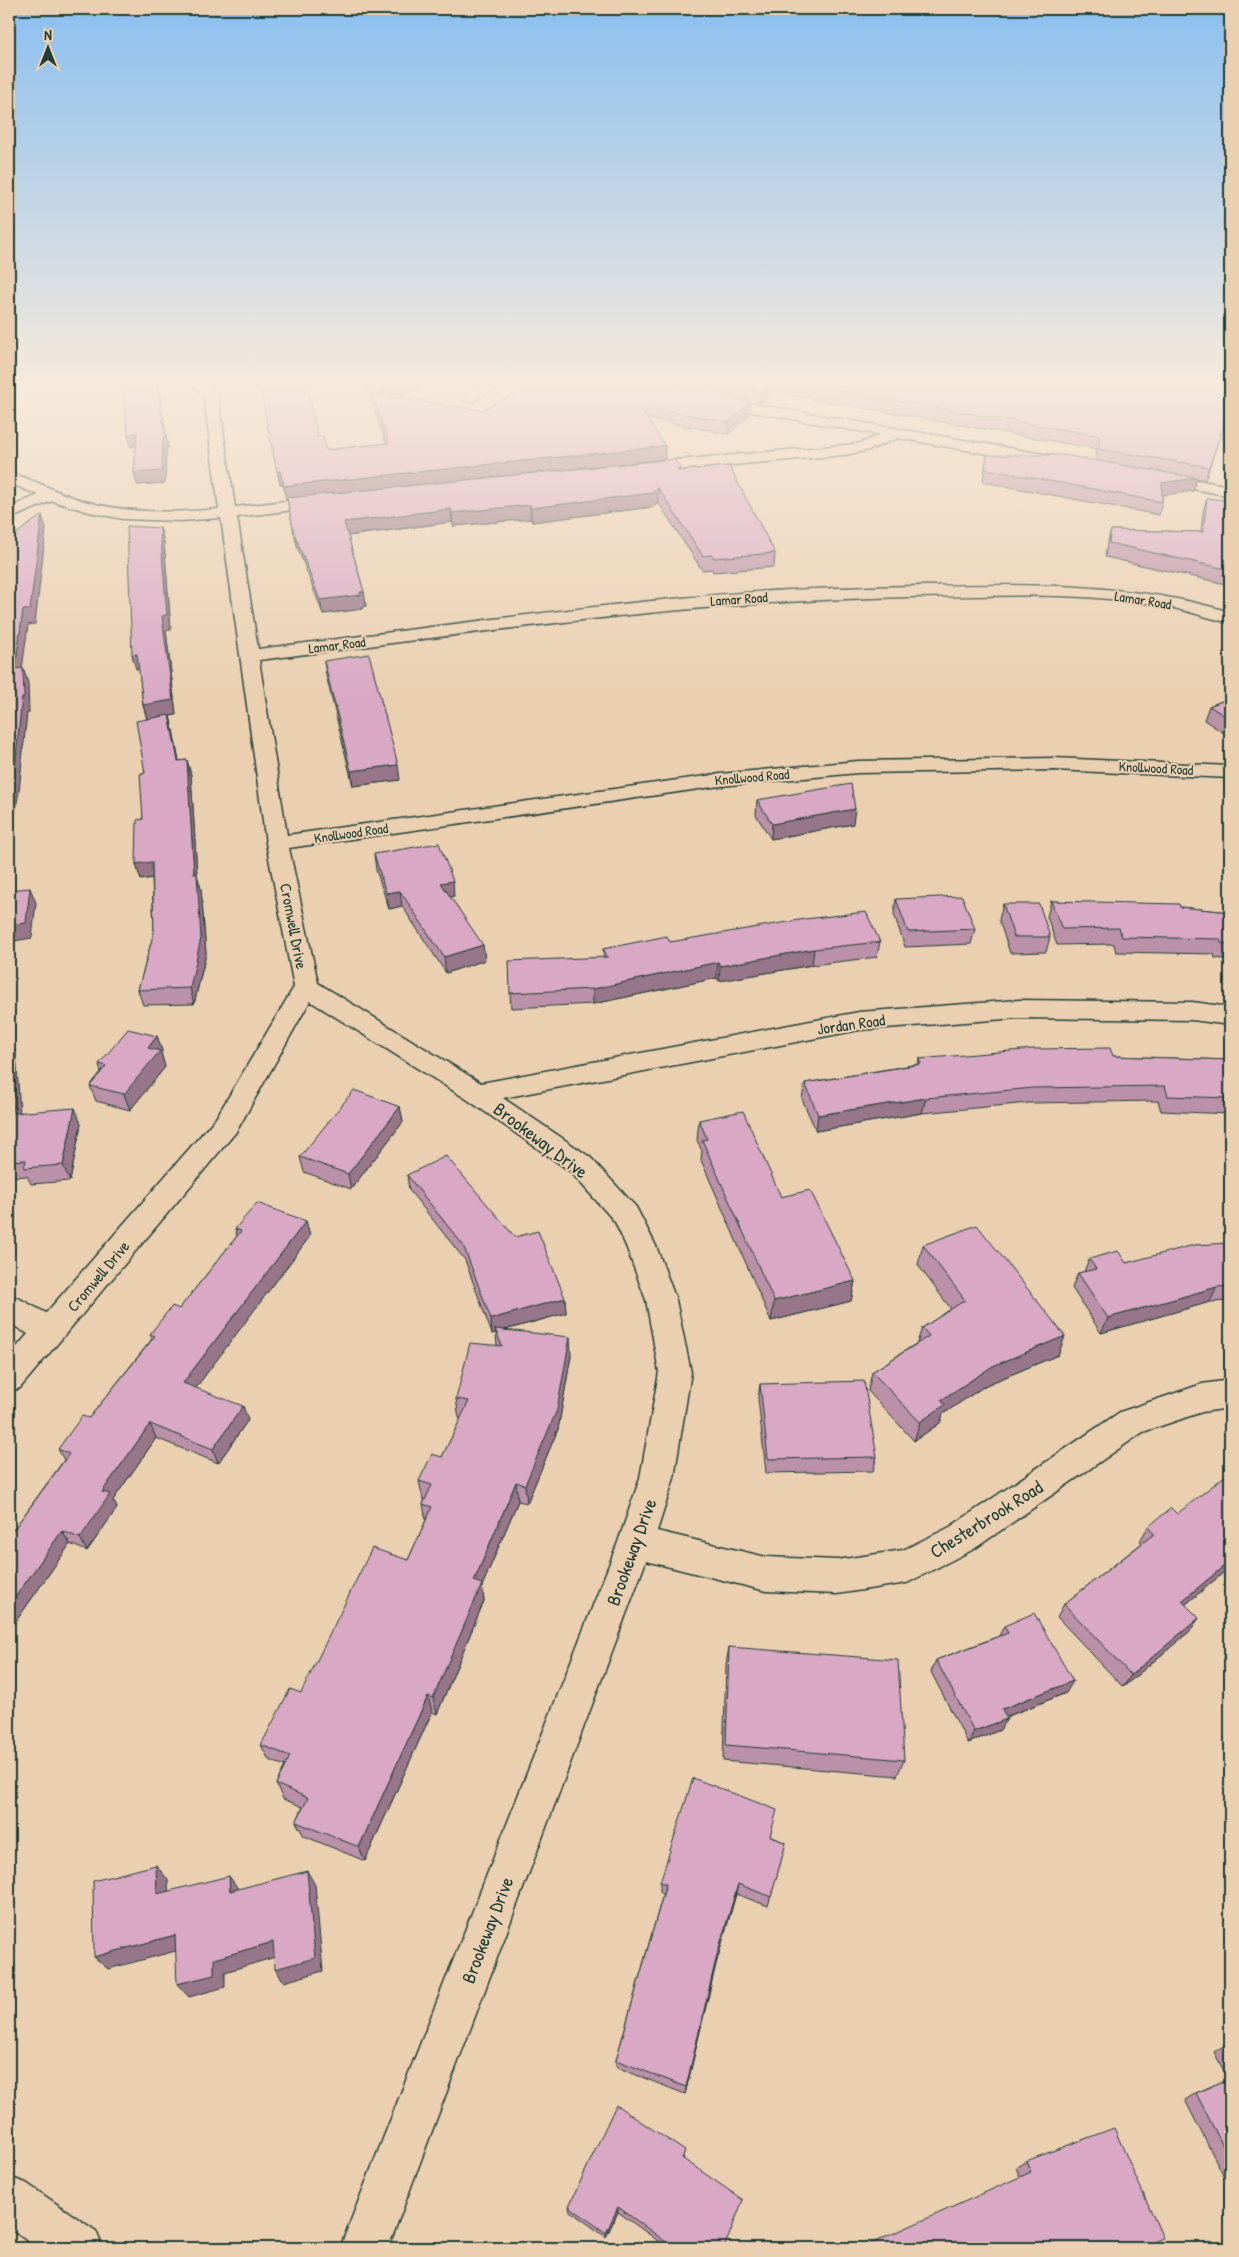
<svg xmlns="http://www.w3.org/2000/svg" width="1239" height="2257" font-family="'Patrick Hand',sans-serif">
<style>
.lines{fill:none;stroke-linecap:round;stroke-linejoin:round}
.street-casing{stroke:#1f3d34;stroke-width:3}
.secondary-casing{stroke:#1f3d34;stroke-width:3}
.street{fill:#ead0b1;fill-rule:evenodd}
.secondary{fill:#ead0b1;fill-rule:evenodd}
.wall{fill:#bb90a9;stroke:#1f3d34}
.shaded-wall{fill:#98768a;stroke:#1f3d34}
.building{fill:#d9a8c5;stroke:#1f3d34}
.labels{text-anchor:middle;stroke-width:4;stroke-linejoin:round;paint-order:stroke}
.far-street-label{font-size:14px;fill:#1f3d34;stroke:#ead0b1}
.street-label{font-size:16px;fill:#1f3d34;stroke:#ead0b1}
.near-street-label{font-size:19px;fill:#1f3d34;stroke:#ead0b1}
</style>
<rect width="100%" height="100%" fill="#ead0b1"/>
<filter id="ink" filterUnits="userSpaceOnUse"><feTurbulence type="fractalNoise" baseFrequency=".02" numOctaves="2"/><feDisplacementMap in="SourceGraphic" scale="10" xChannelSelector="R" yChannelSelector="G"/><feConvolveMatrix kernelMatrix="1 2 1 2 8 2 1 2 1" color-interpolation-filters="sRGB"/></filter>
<g filter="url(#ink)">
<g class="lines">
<g class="street-casing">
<g id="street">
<path d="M191,381H206L218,397L235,507L326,496L332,498L334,501L332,504L326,506L237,517L258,649C399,632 540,611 682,598C762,590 843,587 923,586C1027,584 1130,582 1230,612V623C1208,618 1186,610 1164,606C1080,591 993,596 909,597C690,601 476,633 259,660L287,835L720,774L858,761L1054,758L1230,766V778L1054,770L858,773L720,786L289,848L318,983L481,1083L859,1012L1019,1000L1192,1002L1230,1007V1025L1192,1020L1019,1018L859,1030L503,1098L590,1157L636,1207L656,1246L676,1300L691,1372L674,1478L657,1531L766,1557L837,1560L903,1550L950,1527L1120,1412L1202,1384L1230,1380V1408L1202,1412L1143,1432L974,1549L907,1583L837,1594L766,1591L646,1561L388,2248H340L618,1542L640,1478L659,1372L646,1300L626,1246L615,1222L570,1171L468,1100L310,1001L236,1132L20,1388L9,1392V1356L28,1334L9,1323V1295L20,1299L46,1313L216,1118L294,987L266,843L221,518L181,521L123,519L89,512L52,501L9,519V508L38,495L9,483V473C34,479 57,493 81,500C125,514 174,513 219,509L204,398Z"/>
<polygon points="493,381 513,381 473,401 463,401 461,398 463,395"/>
<polygon points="714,397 1061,457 1066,459 1069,462 1066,465 1061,467 898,438 869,450 845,455 642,473 637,471 634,468 637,465 642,463 845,445 861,443 880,435 709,404 707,401"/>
<polygon points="1158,473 1230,486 1230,496 1152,481 1150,478 1152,475"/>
</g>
</g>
<g class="secondary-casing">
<polygon id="secondary" points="9,2177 26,2183 96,2231 103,2248 38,2248 9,2228"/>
</g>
<use href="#street" class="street"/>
<use href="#secondary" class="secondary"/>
</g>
<g class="wall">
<polygon points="112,381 157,381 168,448 166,449 165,483 137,485 136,445 131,447 128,435 123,394"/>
<polygon points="266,381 306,381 318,437 326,450 386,443 364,381 436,381 397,398 481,410 536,393 750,414 729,434 648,419 665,459 438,483 680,470 775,553 774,567 713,572 712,569 702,570 658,502 652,507 532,522 530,519 453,526 452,522 348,536 364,592 366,606 363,607 363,609 323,614 297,546 287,499 286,499 283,484 280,484 259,385 267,385"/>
<polygon points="660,381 1213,381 1230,396 1230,444 1220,436 1205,480 1197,478 1193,491 1162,495 1162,502 1159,515 983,482 987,455 1096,461 1097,449 773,392 760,404"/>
<polygon points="1207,498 1230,501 1230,585 1105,557 1107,544 1111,530 1201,532 1203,512"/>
<polygon points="160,528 164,542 171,630 166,630 176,715 170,716 179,761 187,760 191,775 197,875 201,889 206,954 194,1004 143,1005 138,990 154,932 152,878 141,880 136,864 143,819 147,719 143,705 139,669 136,669"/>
<polygon points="324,661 400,780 353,786 326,675"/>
<polygon points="1230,698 1230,737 1204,720 1209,706"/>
<polygon points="757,800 853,824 771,839 756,815"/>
<polygon points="374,854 454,896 450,897 485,960 446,973 402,906 389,909 376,870"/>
<polygon points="896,899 975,929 971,944 905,947 894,914"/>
<polygon points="1051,901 1180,907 1230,912 1230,960 1215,958 1214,954 1116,952 1114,944 1057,945 1047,917"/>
<polygon points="1003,904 1050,937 1046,952 1010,953 999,920"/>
<polygon points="670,942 880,942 877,957 812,965 719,981 717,978 593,1004 511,1008 510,993 604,957 603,949"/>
<polygon points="157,1036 162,1051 161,1053 165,1067 130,1110 96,1101 90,1086 101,1072 99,1064"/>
<polygon points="9,1038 16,1053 19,1113 81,1124 70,1181 31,1184 27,1176 9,1177"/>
<polygon points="1113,1056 1230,1060 1230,1114 1161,1111 1158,1101 1028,1103 922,1113 816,1131 802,1099 805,1083 918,1064 919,1059"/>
<polygon points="400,1107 403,1122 351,1189 304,1172 300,1157"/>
<polygon points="699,1120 781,1197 855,1281 851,1301 771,1321 701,1160 702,1151 697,1140"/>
<polygon points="407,1175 565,1298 566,1313 505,1330 571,1356 558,1429 527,1503 518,1501 482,1586 484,1601 437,1714 432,1712 365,1861 304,1836 296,1822 303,1807 283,1799 276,1784 285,1766 269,1760 261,1745 301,1693 408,1560 426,1520 423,1504 425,1500 423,1499 419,1481 442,1457 461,1418 459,1418 456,1399 497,1346 496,1333 492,1334 465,1260 409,1190"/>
<polygon points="306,1221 310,1236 195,1388 248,1420 218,1463 156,1438 113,1500 117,1508 87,1551 70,1544 9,1631 9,1536 64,1460 58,1449 89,1418 152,1339 150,1334 179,1309 237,1236 235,1229"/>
<polygon points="1230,1243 1230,1301 1210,1302 1101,1333 1072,1288 1078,1273 1084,1272 1089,1259 1126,1263"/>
<polygon points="923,1245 1065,1336 1058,1355 986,1385 943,1414 940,1423 914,1441 868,1391 872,1372 917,1343 922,1328 951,1309 918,1265"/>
<polygon points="760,1384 877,1457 873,1471 766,1473 758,1398"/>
<polygon points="1230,1479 1230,1567 1185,1605 1199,1618 1190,1631 1123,1687 1057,1617 1064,1604 1142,1543 1140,1541 1148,1527 1177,1514"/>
<polygon points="1004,1626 1066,1693 1006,1717 1000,1730 968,1743 931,1672 936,1660 999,1636"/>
<polygon points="729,1647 904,1760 897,1776 723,1761 726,1665"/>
<polygon points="770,1836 786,1843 768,1906 736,1894 716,1964 685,2094 616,2067 616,2060 663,1894 660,1892 660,1882"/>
<polygon points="1230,2043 1230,2188 1185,2100 1196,2093 1228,2079 1214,2052 1225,2045"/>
<polygon points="684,2157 683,2159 724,2248 668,2248 618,2212 606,2237 570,2211 569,2206"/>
<polygon points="1026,2161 1139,2248 1020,2177 1016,2168"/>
</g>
<g class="shaded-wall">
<polygon points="156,381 157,381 168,448 166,449 165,483 137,485 134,473"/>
<polygon points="407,381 436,381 376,407 375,395"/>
<polygon points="772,381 773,381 773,392 760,404 761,392"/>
<polygon points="750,402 750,414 729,434 729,422"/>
<polygon points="1224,424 1220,436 1205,480 1209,467"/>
<polygon points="137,432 140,444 131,447 128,435"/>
<polygon points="665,446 665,459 286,499 284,486"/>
<polygon points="277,471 280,471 283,484 280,484"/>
<polygon points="1197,478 1193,491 1158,496 1162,483"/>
<polygon points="658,488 658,502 652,507 532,522 531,508"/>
<polygon points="530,505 530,519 453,526 452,513"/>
<polygon points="451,509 452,522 346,536 344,522"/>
<polygon points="42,515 46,529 35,624 28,625 20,684 15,669 23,610"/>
<polygon points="160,528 164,542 171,630 166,630 176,715 170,716 173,730 182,776 147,719 143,705 162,616"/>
<polygon points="364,592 366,606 363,607 363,609 323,614 320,600"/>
<polygon points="137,654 141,669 136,669 132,655"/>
<polygon points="23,668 28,683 29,713 27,713 19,791 11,840 14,848 9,883 9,805"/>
<polygon points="187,760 191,775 197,875 201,889 206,954 194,1004 190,988 194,874"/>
<polygon points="398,765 400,780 353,786 351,771"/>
<polygon points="855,809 853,824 771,839 772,824"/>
<polygon points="152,862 156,877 141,880 136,864"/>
<polygon points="453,881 454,896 442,899 441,883"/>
<polygon points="30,888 36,903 32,938 14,941 9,981 9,925"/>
<polygon points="400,891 402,906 389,909 386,893"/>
<polygon points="483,945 485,960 446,973 444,957"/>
<polygon points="814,949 812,965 719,981 720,966"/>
<polygon points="718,962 717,978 593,1004 593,989"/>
<polygon points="157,1036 162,1051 161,1053 165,1067 130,1110 124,1094 148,1048"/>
<polygon points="9,1038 16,1053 21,1129 13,1113"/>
<polygon points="926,1098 922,1113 816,1131 818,1115"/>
<polygon points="400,1107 403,1122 351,1189 348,1174"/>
<polygon points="75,1108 81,1124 70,1181 63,1165"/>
<polygon points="306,1221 310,1236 189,1397 183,1383"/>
<polygon points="855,1281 851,1301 771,1321 774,1301"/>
<polygon points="1217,1287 1210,1302 1101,1333 1108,1318"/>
<polygon points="565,1298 566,1313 497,1332 495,1329 496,1333 492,1334 491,1319"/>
<polygon points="1065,1336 1058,1355 986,1385 943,1414 940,1423 914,1441 920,1422 941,1400 993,1366"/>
<polygon points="570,1337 571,1356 558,1429 527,1503 525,1485"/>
<polygon points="243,1406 248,1420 218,1463 213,1449"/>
<polygon points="150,1424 156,1438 113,1500 117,1508 87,1551 80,1538 102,1492"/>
<polygon points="516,1482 518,1501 482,1586 484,1601 437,1714 433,1698 474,1581"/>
<polygon points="62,1531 70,1544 9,1631 9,1606"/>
<polygon points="1230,1561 1230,1567 1174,1614 1182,1601"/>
<polygon points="1199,1618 1190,1631 1123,1687 1131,1675"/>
<polygon points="1073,1681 1066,1693 995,1721 1002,1709"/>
<polygon points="428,1696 432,1712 365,1861 359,1847"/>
<polygon points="1007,1719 1000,1730 968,1743 974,1731"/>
<polygon points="156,1865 168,1880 169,1908 157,1894"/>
<polygon points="307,1871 315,1885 323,1971 284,1982 275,1969"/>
<polygon points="229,1876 239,1890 230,1891"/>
<polygon points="738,1884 736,1894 716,1964 685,2094 717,1955"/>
<polygon points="175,1935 187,1948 108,1969 94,1957"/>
<polygon points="273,1942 282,1955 225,1972 225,1987 189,1997 177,1984 214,1959"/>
<polygon points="618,2207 618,2212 606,2237 606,2233"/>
</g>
<g class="building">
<polygon points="119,381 156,381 166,437 163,437 162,471 134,473 137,432 128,435 122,385"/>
<polygon points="267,381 306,381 318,437 323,436 326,450 389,443 367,381 407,381 375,395 481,410 525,390 536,393 553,381 657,381 750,402 729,422 639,406 665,446 284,486 280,471 277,471 259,385 268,385"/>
<polygon points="714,381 772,381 761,392"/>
<polygon points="783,381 1213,381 1230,396 1230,429 1224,424 1209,467 1098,449 1100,436"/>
<polygon points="987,455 1063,455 1197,478 1162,483 1162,502 985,469"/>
<polygon points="674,459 680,468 677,471 729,466 775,553 714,558 712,555 703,556 658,488 652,493 531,508 530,505 452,513 451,509 344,522 364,592 360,592 361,595 320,600 294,533 287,498"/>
<polygon points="1207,498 1230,501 1230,570 1109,543 1111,530 1203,532"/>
<polygon points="42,515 30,610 23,610 15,669 23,668 24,698 22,698 14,776 9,805 9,539"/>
<polygon points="127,526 160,528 167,615 162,616 173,700 143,705 137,654 132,655"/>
<polygon points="369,654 398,765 351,771 324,661"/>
<polygon points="1230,698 1230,719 1209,706"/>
<polygon points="169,715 178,761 187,760 194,874 197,874 201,938 190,988 138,990 154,932 152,862 136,864 137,820 143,819 140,774 145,773 136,721"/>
<polygon points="851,784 855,809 772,824 757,800"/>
<polygon points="439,843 453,881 441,883 483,945 444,957 400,891 386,893 374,854"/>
<polygon points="30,888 26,923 9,925 9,890"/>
<polygon points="962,896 975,929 908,932 896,899"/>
<polygon points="1051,901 1179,904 1180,907 1230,912 1230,944 1221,943 1220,939 1122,937 1119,928 1062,929"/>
<polygon points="1003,904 1039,904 1050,937 1014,937"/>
<polygon points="866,912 880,942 814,949 720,966 718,962 593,989 510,993 509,961 608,957 603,949 667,936 670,942 805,919"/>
<polygon points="128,1029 157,1036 148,1048 160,1051 124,1094 90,1086 106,1066 99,1064"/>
<polygon points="9,1038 13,1113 75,1108 63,1165 24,1168 26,1160 9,1161"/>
<polygon points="1110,1048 1113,1056 1230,1060 1230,1098 1168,1096 1165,1086 1033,1088 926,1098 818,1115 805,1083 921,1064 919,1059 1033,1049"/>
<polygon points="354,1090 400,1107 348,1174 300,1157"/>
<polygon points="743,1111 781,1197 810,1190 855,1281 774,1301 702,1140 707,1139 699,1120"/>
<polygon points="446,1156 515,1237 538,1231 565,1298 491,1319 463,1245 407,1175"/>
<polygon points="257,1203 306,1221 183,1383 243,1406 213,1449 150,1424 102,1492 110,1494 80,1538 62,1531 9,1606 9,1536 69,1454 58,1449 82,1416 89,1418 155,1336 150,1334 172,1306 179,1309 241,1231 235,1229"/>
<polygon points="977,1225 1065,1336 993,1366 941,1400 945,1405 920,1422 872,1372 929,1336 922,1328 965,1300 923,1245"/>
<polygon points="1230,1243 1230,1286 1217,1287 1108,1318 1078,1273 1096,1269 1089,1259 1118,1251 1126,1263 1194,1245"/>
<polygon points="495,1329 570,1337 557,1410 525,1485 516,1482 474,1581 482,1584 433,1698 428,1696 359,1847 296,1822 308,1798 276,1784 290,1756 261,1745 290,1689 301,1693 372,1548 408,1560 432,1507 423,1504 432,1485 419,1481 432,1454 442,1457 469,1401 456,1399 470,1343 502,1346"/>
<polygon points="864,1381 877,1457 768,1459 760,1384"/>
<polygon points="1226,1475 1230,1479 1230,1561 1182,1601 1199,1618 1131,1675 1064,1604 1154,1534 1148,1527 1171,1508 1177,1514"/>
<polygon points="1034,1613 1073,1681 1002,1709 1007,1719 974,1731 936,1660 1008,1633 1004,1626"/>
<polygon points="729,1647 898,1660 904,1760 726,1745"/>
<polygon points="693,1778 777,1810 770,1836 786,1843 771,1897 738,1884 717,1955 686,2087 616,2060 666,1884 660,1882"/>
<polygon points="156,1865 157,1894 229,1876 230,1891 307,1871 315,1958 275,1969 273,1942 214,1959 214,1975 177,1984 175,1935 94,1957 93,1881"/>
<polygon points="1230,2043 1230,2054 1225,2045"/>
<polygon points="1230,2078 1230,2160 1196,2093"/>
<polygon points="616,2105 685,2151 682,2158 743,2200 724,2248 673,2248 673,2247 618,2207 606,2233 569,2206"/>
<polygon points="1114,2128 1163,2238 1139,2248 861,2248 1031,2172 1026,2161"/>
</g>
</g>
<linearGradient id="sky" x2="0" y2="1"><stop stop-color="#8abff0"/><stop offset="0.55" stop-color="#f6eadc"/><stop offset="1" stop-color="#f6eadc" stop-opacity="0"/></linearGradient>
<rect width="1239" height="697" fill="url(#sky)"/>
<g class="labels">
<g class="far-street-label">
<text transform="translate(739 599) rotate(-4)" y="5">Lamar Road</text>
<text transform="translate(1143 600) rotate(9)" y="5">Lamar Road</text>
<text transform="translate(337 645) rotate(-7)" y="5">Lamar Road</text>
<text transform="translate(1156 768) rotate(3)" y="5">Knollwood Road</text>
<text transform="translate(752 777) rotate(-5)" y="5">Knollwood Road</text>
<text transform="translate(351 833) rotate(-8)" y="5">Knollwood Road</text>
</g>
<g class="street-label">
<text transform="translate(294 926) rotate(79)" y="6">Cromwell Drive</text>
<text transform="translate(851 1024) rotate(-8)" y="6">Jordan Road</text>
<text transform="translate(98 1276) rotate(-50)" y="6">Cromwell Drive</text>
</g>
<g class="near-street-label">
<text transform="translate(541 1140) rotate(37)" y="7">Brookeway Drive</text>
<text transform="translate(986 1519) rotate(-32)" y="7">Chesterbrook Road</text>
<text transform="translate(631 1552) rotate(-70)" y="7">Brookeway Drive</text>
<text transform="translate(487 1930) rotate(-69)" y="7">Brookeway Drive</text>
</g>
</g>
<rect width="1239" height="2257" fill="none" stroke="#ead0b1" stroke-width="30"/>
<rect x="15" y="15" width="1209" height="2227" fill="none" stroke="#1f3d34" stroke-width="2" filter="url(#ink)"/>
<g transform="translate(48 48)" stroke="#ead0b1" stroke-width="4" paint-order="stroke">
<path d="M0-4L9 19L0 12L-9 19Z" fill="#1f3d34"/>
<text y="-8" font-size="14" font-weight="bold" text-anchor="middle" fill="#1f3d34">N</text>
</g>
</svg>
